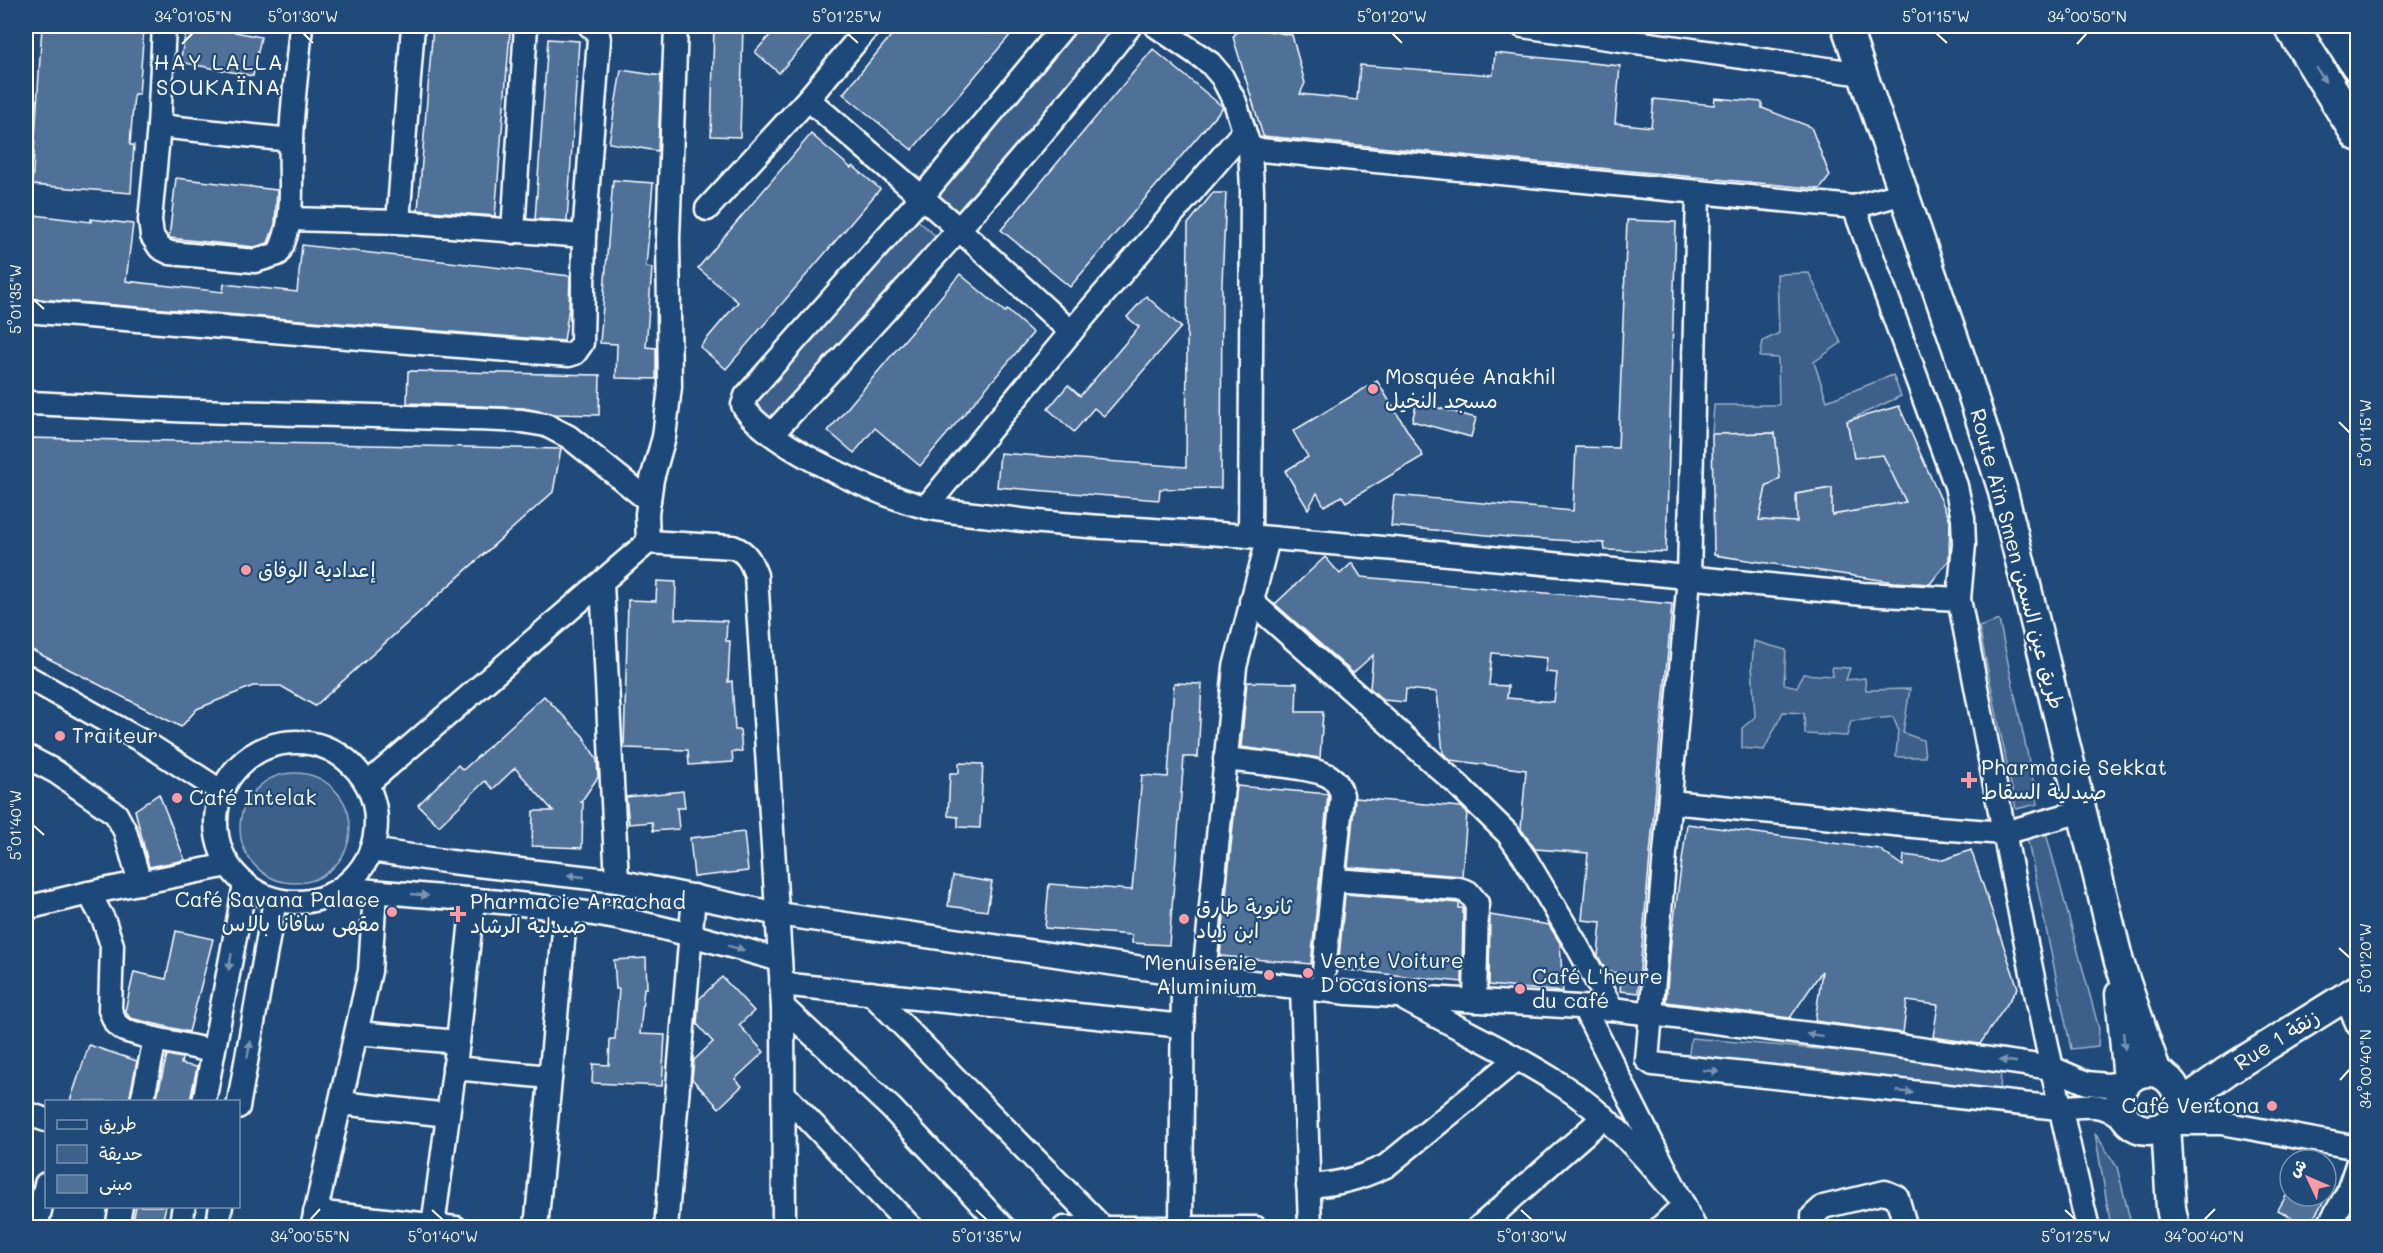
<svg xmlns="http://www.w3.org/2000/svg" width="2383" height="1253" font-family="Mali,'Playpen Sans Arabic',sans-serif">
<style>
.green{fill:#3c618b;stroke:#9eb0c5;stroke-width:1.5}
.building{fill:#507197;stroke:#fff;stroke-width:1.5;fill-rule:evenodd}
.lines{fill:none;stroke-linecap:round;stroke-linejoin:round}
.minor-casing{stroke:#fff;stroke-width:27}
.tertiary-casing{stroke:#fff;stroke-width:33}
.trunk-casing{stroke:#fff;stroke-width:38}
.minor{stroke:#1f4a7a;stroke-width:22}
.tertiary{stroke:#1f4a7a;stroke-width:28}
.trunk{stroke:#1f4a7a;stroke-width:33}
.oneway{fill:#7992af}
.ticks{fill:none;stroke:#fff;stroke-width:2}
.poi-dot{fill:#ff9aa2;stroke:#1f4a7a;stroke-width:2}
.labels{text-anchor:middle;stroke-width:4.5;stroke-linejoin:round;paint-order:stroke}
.poi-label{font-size:21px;fill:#fff;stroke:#1f4a7a;text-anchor:start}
.street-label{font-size:21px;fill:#fff;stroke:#1f4a7a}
.neighbourhood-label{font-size:22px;letter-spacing:1.5px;fill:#fff;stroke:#1f4a7a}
.neatline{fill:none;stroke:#fff;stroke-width:2}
.ticks-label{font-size:15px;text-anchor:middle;fill:#fff}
</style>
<rect width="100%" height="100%" fill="#1f4a7a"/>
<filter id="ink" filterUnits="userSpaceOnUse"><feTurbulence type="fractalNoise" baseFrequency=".0167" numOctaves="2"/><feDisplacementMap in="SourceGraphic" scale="12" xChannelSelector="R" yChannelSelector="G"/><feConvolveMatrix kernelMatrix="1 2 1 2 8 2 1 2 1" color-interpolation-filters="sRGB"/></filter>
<g filter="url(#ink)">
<g class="green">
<polygon points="1074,26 1111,26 1118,31 966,224 930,192"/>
<polygon points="913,216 947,246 772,427 747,405"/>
<polygon points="1809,273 1841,343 1814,362 1827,401 1893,375 1901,396 1847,421 1854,457 1883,455 1906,502 1832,515 1831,488 1796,494 1797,522 1759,520 1766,487 1780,478 1775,433 1712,434 1714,405 1779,405 1778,358 1760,357 1763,341 1779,333 1777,274"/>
<polygon points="1999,620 2038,804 2016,809 1979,627"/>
<polygon points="1754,641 1786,650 1784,684 1797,687 1803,674 1833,676 1832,667 1850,668 1846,680 1865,678 1866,690 1910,689 1903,733 1923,740 1925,757 1896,757 1898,729 1893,717 1851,721 1847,736 1805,734 1804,713 1783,712 1764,750 1742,748 1742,728 1755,717 1752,665"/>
<circle cx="295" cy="828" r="55"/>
<polygon points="2046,833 2099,1029 2098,1046 2071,1049 2027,837"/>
<polygon points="1691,1038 2001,1065 2000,1095 1688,1061"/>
<polygon points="2095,1133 2117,1167 2132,1227 2111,1227"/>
</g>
<g class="building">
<polygon points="42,26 108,26 144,28 139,94 134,94 130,145 134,145 131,193 32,185"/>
<polygon points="187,26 205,26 261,37 253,76 180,62"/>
<polygon points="433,26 510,32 495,216 418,210"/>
<polygon points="714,26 743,26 740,137 711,136"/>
<polygon points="778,26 821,26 779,73 755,52"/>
<polygon points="899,26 1018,26 912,150 843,94"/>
<polygon points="1241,26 1292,35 1305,83 1300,94 1340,98 1357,100 1360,65 1493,75 1495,53 1620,66 1615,123 1651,127 1654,99 1714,105 1715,98 1762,102 1762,108 1811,127 1830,176 1820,189 1263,136 1233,37"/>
<polygon points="548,39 579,41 567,221 535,219"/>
<polygon points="1153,49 1223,107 1070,287 1001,230"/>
<polygon points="621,70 661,76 658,151 609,143"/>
<polygon points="811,134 851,168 853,166 880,189 726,369 700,347 738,302 698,268"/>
<polygon points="176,178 277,190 275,224 268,243 254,247 169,238"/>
<polygon points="613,180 653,183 646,267 652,268 646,347 656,348 656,379 616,378 617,344 600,343"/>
<polygon points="1213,193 1226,193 1222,283 1221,488 1160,489 1159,500 997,487 1000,453 1186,467 1188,224"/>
<polygon points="34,215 91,222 91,219 133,224 126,281 223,292 224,284 297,292 302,245 570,276 569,307 564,341 26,298"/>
<polygon points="1627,220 1676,222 1666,552 1605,550 1604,543 1508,537 1391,526 1394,495 1573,511 1576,447 1618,448"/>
<polygon points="960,274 1005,312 1007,310 1033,333 920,466 875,428 854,453 828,431"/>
<polygon points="1146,296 1181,327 1104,416 1094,408 1074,432 1048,409 1068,385 1080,396 1099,374 1139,327 1127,317"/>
<polygon points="408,371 600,375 599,415 554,414 523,408 407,403"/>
<polygon points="1377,381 1423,456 1346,502 1342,496 1324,506 1317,493 1308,509 1285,471 1308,457 1293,431"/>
<polygon points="1417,402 1476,418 1471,437 1412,421"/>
<polygon points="1899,406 1950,520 1949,560 1930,584 1894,582 1714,555 1712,434 1775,433 1780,478 1766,487 1759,520 1797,522 1796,494 1832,488 1832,515 1906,502 1883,455 1854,458 1847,421"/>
<polygon points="26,438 561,449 553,492 315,706 281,686 253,686 197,709 181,727 26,647"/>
<path d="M1325,557L1340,574L1352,563L1361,577L1672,604L1638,993L1620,991L1622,973L1607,972L1598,956L1601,922L1582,920L1588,853L1535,849L1521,829L1526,770L1450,760L1443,753L1437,692L1406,689L1405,702L1383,700L1370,688L1373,655L1353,673L1275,604ZM1492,653L1547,658L1545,672L1557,673L1554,702L1507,698L1508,686L1489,685Z"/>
<polygon points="657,581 676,582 675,619 727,621 726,641 730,641 728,682 732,681 735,730 740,730 742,751 732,752 733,762 689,765 688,750 624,748 628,600 656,601"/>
<polygon points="1247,682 1297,683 1296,712 1323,712 1320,758 1241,747"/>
<polygon points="1174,683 1202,684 1198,757 1184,757 1169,945 1132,943 1132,935 1045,928 1049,884 1132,890 1142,775 1168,777"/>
<polygon points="544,696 583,736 597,760 598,777 581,802 583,802 582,848 532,846 533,811 553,811 515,768 493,789 485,781 439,826 418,805 458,765 463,770"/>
<polygon points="959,763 983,764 980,828 958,827 958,817 948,816 950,773 959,773"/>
<polygon points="1237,786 1328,794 1311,964 1220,956"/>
<polygon points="683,791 685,808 677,808 679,829 653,831 652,822 629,824 626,797"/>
<polygon points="159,794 185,860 149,867 135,810"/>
<polygon points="1355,798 1461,807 1467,813 1462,876 1348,867"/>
<polygon points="1687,824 1879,849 1903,866 1904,855 1943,860 1971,850 2018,988 1980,1044 1933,1037 1938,1005 1907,1001 1903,1033 1815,1021 1822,971 1790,1018 1666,1002 1671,941"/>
<polygon points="744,832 748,871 694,877 690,838"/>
<polygon points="953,876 992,882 987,911 948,906"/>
<polygon points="1345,894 1459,903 1459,908 1463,908 1462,982 1338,969"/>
<polygon points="1490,915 1549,925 1560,943 1563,992 1489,985"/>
<polygon points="176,931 213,939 189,1032 130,1018 125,1011 134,972 166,979"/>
<polygon points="646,958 647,988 644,988 640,1034 665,1035 662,1086 592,1083 593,1064 609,1065 610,1039 615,1039 619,989 616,989 614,960"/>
<polygon points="722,977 754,1011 739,1025 764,1052 735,1079 742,1086 719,1108 692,1079 694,1060 713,1042 697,1024 699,999"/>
<polygon points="89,1045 137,1061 129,1101 70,1101"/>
<polygon points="167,1055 182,1058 181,1064 197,1067 190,1101 156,1101"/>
<polygon points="2286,1196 2327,1196 2308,1227 2278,1210"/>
<polygon points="136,1206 166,1206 161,1227 132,1227"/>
</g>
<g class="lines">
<g class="minor-casing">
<g id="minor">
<path d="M164,26L159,126L150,220L152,236L160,248L170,253L255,261L278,254C297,220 289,178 291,141C292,102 298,64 301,26"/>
<path d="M1064,26L921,198L746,396L743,405L745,409C771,446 881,497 926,507C944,511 964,513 983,515C1071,528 1159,529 1248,536C1453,553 1658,575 1863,594L1959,599"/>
<polyline points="1156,26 1210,63 1222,77 1235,102 1250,149 1252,190 1250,536"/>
<polyline points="1522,26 1863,74"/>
<polyline points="808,99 960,230 1071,332"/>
<polyline points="159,126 291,140"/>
<polyline points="1250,149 1854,207 1904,193"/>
<path d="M1698,194L1689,578L1647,1060L1653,1064L2059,1108C2086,1105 2102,1102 2126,1119"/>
<path d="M1854,207L1956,486L1963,518L1964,544L1959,599C2000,809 2038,1019 2088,1228"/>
<polyline points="707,209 808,99 869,26"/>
<polyline points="290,219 398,222 584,236"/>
<polyline points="398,222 413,26"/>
<polyline points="513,232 526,26"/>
<polyline points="26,311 569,355 575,353 582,343 584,236 599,39 597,30 590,26"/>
<path d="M26,403C83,405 141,409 199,411C307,415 414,416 522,421L546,425L569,437L649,501"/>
<path d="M772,434C895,301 1018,168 1130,26"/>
<polyline points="926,507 1071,332 1244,131"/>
<polyline points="648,542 647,514 652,479 664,437 670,387 668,238 676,26"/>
<polyline points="602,583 617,881"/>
<polyline points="1251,601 1457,784 1508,834 1525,858 1575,942 1612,1009"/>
<polyline points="26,676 149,745 222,792"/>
<circle cx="296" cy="822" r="80"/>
<polyline points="26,756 56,772 116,814 125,831 140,883"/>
<path d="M1225,759C1248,762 1312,766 1329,776C1337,781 1340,787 1342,795L1322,990"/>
<path d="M367,784L648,542L733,547C747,552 751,562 756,575L783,1007L784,1228"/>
<polyline points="1671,802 1924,827 2004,833 2082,811"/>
<polyline points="371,850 451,862 617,881 778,914 1183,974 1348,993 1612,1009 1857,1040 2052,1068 2087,1083 2107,1085 2126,1083"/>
<polyline points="1334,880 1459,889 1468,892 1477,903 1475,1001"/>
<path d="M341,888C426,897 514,900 599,915C660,925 720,943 780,960"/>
<polyline points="89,893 104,921 112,945 110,1010 116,1024 124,1030 155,1039 213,1051"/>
<polyline points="26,908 89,893 228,865"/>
<polyline points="1204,976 1235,667 1268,539"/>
<polyline points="781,984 1183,1026"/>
<polyline points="1302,988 1310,1228"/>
<polyline points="871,993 1101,1226"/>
<polyline points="2345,997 2358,1025"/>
<path d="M1406,1000C1457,1028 1511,1052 1560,1084C1606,1113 1642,1154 1677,1195"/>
<polyline points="783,1007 891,1108 1004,1228"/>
<polyline points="1584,1008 1695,1228"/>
<polyline points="357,1033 458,1042"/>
<polyline points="454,1068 550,1077"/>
<polyline points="784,1094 912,1228"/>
<polyline points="142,1102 155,1039"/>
<polyline points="204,1102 245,884"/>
<polyline points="341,1103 448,1115"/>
<polyline points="238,1107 275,900"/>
<polyline points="26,1113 46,1120"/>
<polyline points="2168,1123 2222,1123 2358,1148"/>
<path d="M1308,1186C1339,1184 1358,1179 1386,1166L1517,1059"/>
<polyline points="315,1212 456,1228"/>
<polyline points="433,1226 458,1042 473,901"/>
<polyline points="36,1228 46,1184"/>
<polyline points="117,1228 121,1206"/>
<polyline points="180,1228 184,1206"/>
<polyline points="217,1228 221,1206"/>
<polyline points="312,1228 370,971 375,892"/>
<polyline points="536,1228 566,910"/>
<polyline points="666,1228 694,896"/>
<polyline points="1064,1228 1256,1228"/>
<polyline points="1181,1228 1183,974"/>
<polyline points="1478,1228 1604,1117"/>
<polyline points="1660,1228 1684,1205"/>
<polyline points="1813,1228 1813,1216 1823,1207 1885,1192 1897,1197 1906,1228"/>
<polyline points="2327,1228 2347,1194 2358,1162"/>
</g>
</g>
<g class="tertiary-casing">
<g id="tertiary">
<polyline points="1846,26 1963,365 2002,488 2119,962 2157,1073"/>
<polyline points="2120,994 2128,1080"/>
<circle cx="2149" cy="1101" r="29"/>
<polyline points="2178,1106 2227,1071 2358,989"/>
<polyline points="2166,1125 2171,1208 2175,1228"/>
</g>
</g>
<g class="trunk-casing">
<g id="trunk">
<polyline points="2291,26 2358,134"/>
<polyline points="2333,26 2358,65"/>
</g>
</g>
<use href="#minor" class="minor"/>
<use href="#tertiary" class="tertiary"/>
<use href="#trunk" class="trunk"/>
</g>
<defs><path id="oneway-solid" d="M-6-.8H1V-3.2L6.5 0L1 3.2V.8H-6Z" transform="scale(1.5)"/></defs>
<g class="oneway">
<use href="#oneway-solid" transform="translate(2321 75) rotate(58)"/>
<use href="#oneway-solid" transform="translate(576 876) rotate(-172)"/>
<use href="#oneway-solid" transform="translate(420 895) rotate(6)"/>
<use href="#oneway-solid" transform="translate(736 948) rotate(15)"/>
<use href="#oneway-solid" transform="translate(230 962) rotate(101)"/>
<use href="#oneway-solid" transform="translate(1815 1035) rotate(-173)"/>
<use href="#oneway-solid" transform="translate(2124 1041) rotate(84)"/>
<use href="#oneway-solid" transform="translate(249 1049) rotate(-80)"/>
<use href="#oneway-solid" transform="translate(2008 1061) rotate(-172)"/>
<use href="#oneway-solid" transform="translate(1711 1071) rotate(6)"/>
<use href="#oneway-solid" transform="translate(1905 1092) rotate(6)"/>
</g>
</g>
<path class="ticks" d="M303,33L313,43M847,33L858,43M1392,33L1402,43M1936,33L1947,43M182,44L193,33M2077,44L2087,33M33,299L44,309M2339,422L2350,433M33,825L44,835M2339,948L2350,958M2340,1080L2350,1069M432,1210L443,1220M976,1210L987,1220M1521,1210L1532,1220M2065,1210L2076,1220M310,1220L320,1209M2204,1220L2215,1209"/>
<g class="poi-dot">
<circle cx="1373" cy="389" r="6"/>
<circle cx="246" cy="570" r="6"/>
<circle cx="60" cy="736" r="6"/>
<path d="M1966 771h6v6h6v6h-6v6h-6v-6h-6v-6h6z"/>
<circle cx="177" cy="798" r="6"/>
<circle cx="392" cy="912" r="6"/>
<path d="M455 905h6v6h6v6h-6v6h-6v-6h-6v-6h6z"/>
<circle cx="1184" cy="919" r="6"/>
<circle cx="1308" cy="973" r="6"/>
<circle cx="1269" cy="975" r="6"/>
<circle cx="1520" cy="989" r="6"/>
<circle cx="2272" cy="1106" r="6"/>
</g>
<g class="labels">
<g class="poi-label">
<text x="1385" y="384">Mosquée Anakhil<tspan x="1385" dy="24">مسجد النخيل</tspan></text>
<text x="258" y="577">إعدادية الوفاق</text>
<text x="72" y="743">Traiteur</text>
<text x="1981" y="775">Pharmacie Sekkat<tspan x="1981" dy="24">صيدلية السقاط</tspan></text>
<text x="189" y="805">Café Intelak</text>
<text x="380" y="907" text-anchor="end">Café Savana Palace<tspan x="380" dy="24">مقهى سافانا بالاس</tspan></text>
<text x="470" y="909">Pharmacie Arrachad<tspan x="470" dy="24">صيدلية الرشاد</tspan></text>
<text x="1196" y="914">ثانوية طارق<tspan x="1196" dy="24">ابن زياد</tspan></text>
<text x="1320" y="968">Vente Voiture<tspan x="1320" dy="24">D'ocasions</tspan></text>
<text x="1257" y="970" text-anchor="end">Menuiserie<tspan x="1257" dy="24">Aluminium</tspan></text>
<text x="1532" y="984">Café L'heure<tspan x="1532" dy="24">du café</tspan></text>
<text x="2260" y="1113" text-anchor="end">Café Vertona</text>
</g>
<g class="street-label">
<text transform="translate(2017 559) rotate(75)" y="7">Route Aïn Smen طريق عين السمن</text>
<text transform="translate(2277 1040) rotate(-32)" y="7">Rue 1 زنقة</text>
</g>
<g class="neighbourhood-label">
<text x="219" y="70">HAY LALLA<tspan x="219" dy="25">SOUKAÏNA</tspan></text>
</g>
</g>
<rect width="2383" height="1253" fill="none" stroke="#1f4a7a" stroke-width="66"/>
<rect x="45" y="1100" width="195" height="108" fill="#1f4a7a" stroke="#7992af" stroke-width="1.5"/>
<rect x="57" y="1120" width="30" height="9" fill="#1f4a7a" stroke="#7992af" stroke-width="1.5"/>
<text x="99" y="1130" font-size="18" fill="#ffffff">طريق</text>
<rect x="57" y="1145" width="30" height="18" fill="#3c618b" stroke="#7992af" stroke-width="1.5"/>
<text x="99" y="1160" font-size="18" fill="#ffffff">حديقة</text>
<rect x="57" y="1175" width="30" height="18" fill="#507197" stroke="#7992af" stroke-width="1.5"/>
<text x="99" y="1190" font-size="18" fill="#ffffff">مبنى</text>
<g transform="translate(2308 1178) rotate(314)"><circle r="28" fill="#1f4a7a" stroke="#7992af" stroke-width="1.5"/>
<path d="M0-4.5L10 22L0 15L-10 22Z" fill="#ff9aa2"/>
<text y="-9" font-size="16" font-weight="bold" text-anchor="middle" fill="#ffffff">ش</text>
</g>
<rect x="33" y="33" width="2317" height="1187" class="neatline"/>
<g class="ticks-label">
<text x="193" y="22">34°01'05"N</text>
<text x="303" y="22">5°01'30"W</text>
<text x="847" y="22">5°01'25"W</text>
<text x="1392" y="22">5°01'20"W</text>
<text x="1936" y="22">5°01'15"W</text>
<text x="2087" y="22">34°00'50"N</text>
<text transform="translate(16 299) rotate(-90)" y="5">5°01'35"W</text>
<text transform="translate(2366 433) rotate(-90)" y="5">5°01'15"W</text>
<text transform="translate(16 825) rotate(-90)" y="5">5°01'40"W</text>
<text transform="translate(2366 958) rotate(-90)" y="5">5°01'20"W</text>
<text transform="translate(2366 1069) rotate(-90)" y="5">34°00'40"N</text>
<text x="310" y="1242">34°00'55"N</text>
<text x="443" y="1242">5°01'40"W</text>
<text x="987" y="1242">5°01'35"W</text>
<text x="1532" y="1242">5°01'30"W</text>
<text x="2076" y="1242">5°01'25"W</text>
<text x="2204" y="1242">34°00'40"N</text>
</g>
</svg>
